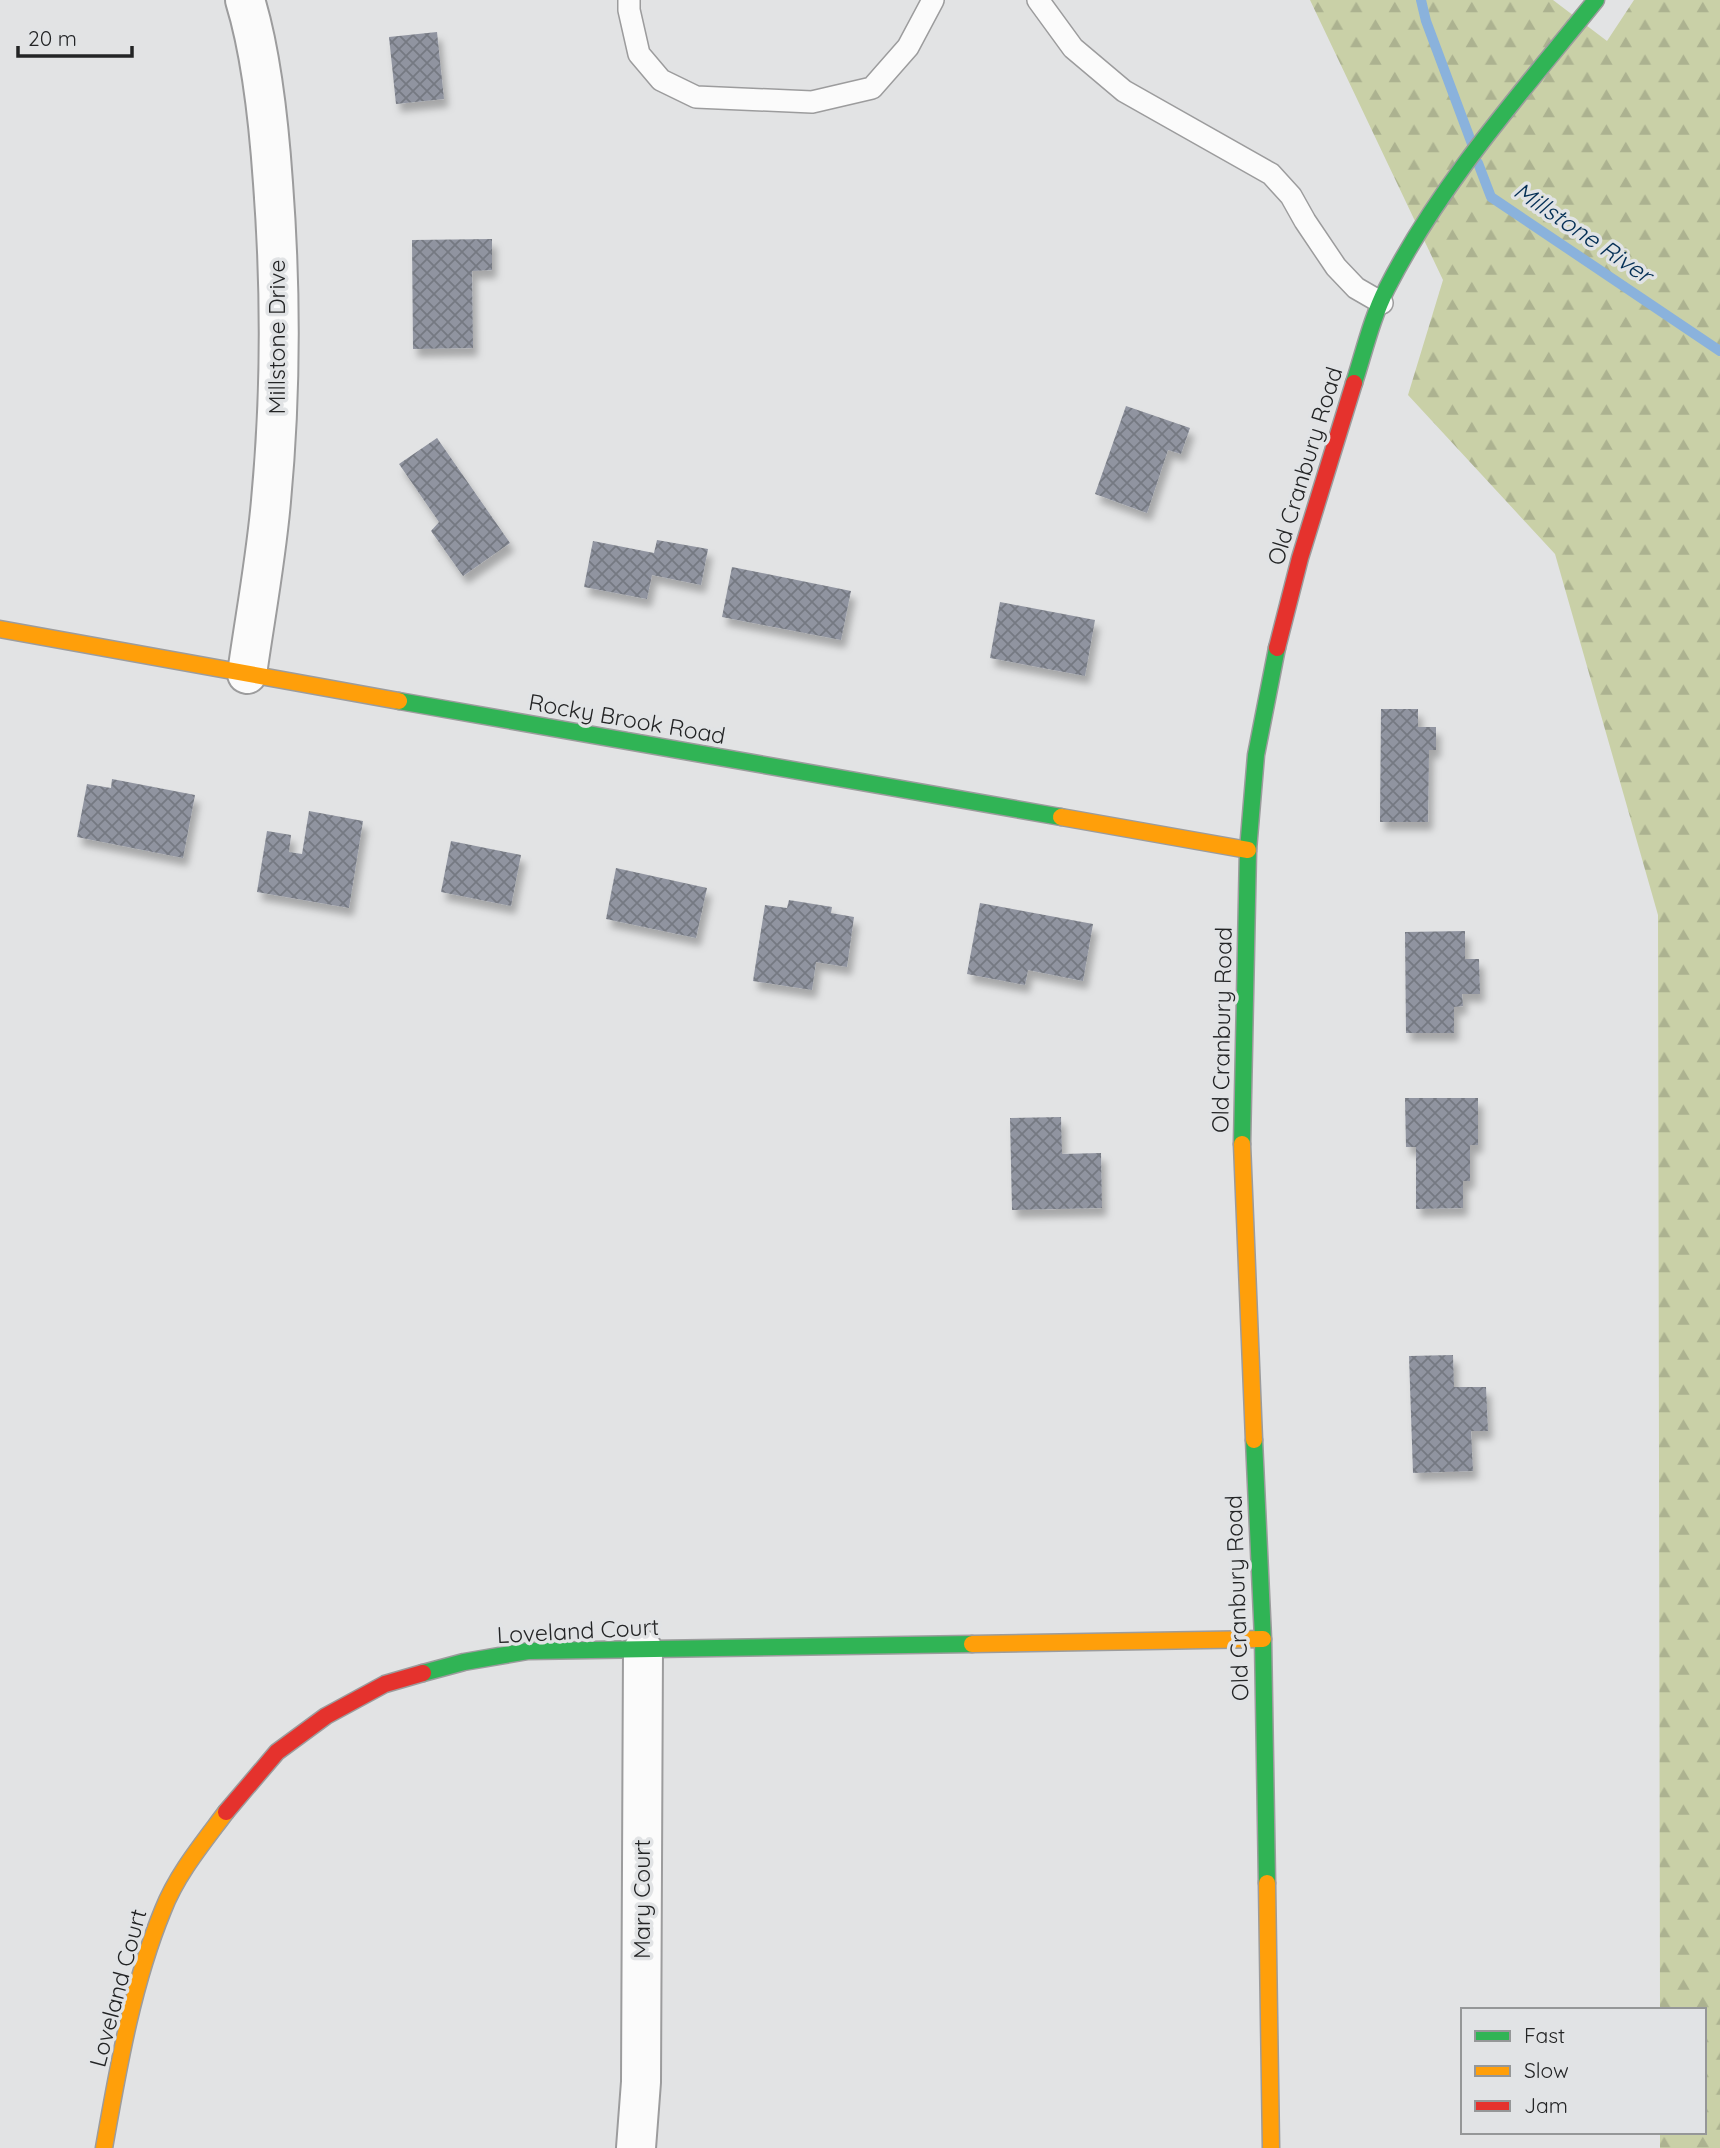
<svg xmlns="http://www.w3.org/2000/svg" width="1720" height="2148" font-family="Quicksand,sans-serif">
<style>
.forest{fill:url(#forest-firs)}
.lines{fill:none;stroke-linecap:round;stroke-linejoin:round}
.stream{stroke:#8ab2dc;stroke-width:10}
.building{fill:url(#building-cross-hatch);filter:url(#shadow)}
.lane-casing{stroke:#9c9c9d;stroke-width:24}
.street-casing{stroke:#9c9c9d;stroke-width:42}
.fast-casing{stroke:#9c9c9d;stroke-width:19}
.slow-casing{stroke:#9c9c9d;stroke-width:19}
.jam-casing{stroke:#9c9c9d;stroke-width:19}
.lane{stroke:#fbfbfb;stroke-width:21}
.street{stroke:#fbfbfb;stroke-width:38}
.fast{stroke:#30b455;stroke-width:16}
.slow{stroke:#ff9f0a;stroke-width:16}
.jam{stroke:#e5322d;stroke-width:16}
.labels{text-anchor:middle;stroke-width:7;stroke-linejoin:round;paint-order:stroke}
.street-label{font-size:23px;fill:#232425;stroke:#e1e3e5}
.water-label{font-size:24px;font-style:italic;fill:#042f55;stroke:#e1e3e5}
</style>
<defs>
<pattern id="forest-firs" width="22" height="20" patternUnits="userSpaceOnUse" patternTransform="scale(1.75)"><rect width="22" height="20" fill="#c9d0a7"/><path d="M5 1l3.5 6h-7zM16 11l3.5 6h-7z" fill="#acb290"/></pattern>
<pattern id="building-cross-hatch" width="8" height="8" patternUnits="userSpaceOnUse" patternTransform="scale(1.75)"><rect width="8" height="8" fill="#9094a0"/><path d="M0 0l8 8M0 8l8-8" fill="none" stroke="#757982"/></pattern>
<filter id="shadow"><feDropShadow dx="4.5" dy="8" stdDeviation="3.5" flood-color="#0004"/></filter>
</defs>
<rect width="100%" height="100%" fill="#e2e3e4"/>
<polygon class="forest" points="1310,0 1553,0 1607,41 1634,0 1720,0 1720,2148 1660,2148 1660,2132 1704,2132 1704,2010 1660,2010 1658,915 1555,554 1408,395 1443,280"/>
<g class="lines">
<g class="stream">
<polyline points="1421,0 1426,21 1472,144"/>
<polyline points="1478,163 1491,197 1720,351"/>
</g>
</g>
<g class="building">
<polygon points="437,32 444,99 396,104 389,37"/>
<polygon points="492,239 492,270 472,271 473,348 413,349 412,240"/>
<polygon points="1126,406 1190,428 1181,454 1168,450 1147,513 1095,494"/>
<polygon points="437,438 510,543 463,576 431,531 439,522 399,464"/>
<polygon points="657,540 708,549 701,585 652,575 647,599 584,587 593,541 654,553"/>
<polygon points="732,567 851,591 841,640 722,617"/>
<polygon points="1000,602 1095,620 1085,676 990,658"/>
<polygon points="1381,709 1418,709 1418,727 1436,727 1436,750 1429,750 1428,822 1380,822"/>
<polygon points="112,779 195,795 183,858 77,837 87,784 111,788"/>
<polygon points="309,811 363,821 349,908 257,892 267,831 291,835 289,852 302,854"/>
<polygon points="451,841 521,855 511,906 441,892"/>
<polygon points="616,868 707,888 696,938 606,919"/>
<polygon points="789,900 832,907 831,913 854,917 847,967 816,962 812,990 753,981 765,905 787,908"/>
<polygon points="980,903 1093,924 1083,981 1028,970 1025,985 967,974"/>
<polygon points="1465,931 1465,959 1479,959 1480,994 1462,994 1463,1006 1454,1007 1454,1033 1406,1033 1405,932"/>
<polygon points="1405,1098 1478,1098 1478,1145 1470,1145 1470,1181 1463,1181 1463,1208 1416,1209 1416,1147 1406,1147"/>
<polygon points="1061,1117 1062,1154 1101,1153 1102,1208 1012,1210 1010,1118"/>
<polygon points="1453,1355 1454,1387 1486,1387 1488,1431 1471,1431 1473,1471 1413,1473 1409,1356"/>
</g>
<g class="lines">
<g class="lane-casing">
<g id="lane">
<polyline points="629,0 629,10 639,54 661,80 696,97 812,102 872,88 908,47 933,0"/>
<polyline points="1038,0 1073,48 1124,91 1271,174 1291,196 1305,221 1336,267 1356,288 1382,303"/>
</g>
</g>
<g class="street-casing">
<g id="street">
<path d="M245,0C262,55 269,125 273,183C281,289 281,395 271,501C266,559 255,617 247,674"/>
<polyline points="636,2148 641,2082 643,1650"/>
</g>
</g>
<g class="fast-casing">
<g id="fast">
<path d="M1354,383C1364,352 1372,317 1387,288C1441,182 1522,92 1596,0"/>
<polyline points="399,701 1061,817"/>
<polyline points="1242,1144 1248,850 1256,755 1277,648"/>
<polyline points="1254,1440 1263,1639 1267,1883"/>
<polyline points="423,1673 464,1662 528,1651 972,1644"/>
</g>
</g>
<g class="slow-casing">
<g id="slow">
<polyline points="0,629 399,701"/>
<polyline points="1061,817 1248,850"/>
<polyline points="1242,1144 1254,1440"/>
<polyline points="972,1644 1263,1639"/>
<polyline points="1267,1883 1271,2148"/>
<path d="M104,2148C118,2069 132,1985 163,1910C177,1874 203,1843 226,1812"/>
</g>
</g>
<g class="jam-casing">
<g id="jam">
<polyline points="1277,648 1300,558 1354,383"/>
<polyline points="226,1812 277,1752 326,1716 385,1684 423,1673"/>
</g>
</g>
<use href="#lane" class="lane"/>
<use href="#street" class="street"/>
<use href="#fast" class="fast"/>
<use href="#slow" class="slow"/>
<use href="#jam" class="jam"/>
</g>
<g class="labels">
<g class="street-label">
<text transform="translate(277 337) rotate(-90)" y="8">Millstone Drive</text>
<text transform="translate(1305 466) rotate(-73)" y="8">Old Cranbury Road</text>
<text transform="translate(627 719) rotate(10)" y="8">Rocky Brook Road</text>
<text transform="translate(1222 1030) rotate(-89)" y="8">Old Cranbury Road</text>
<text transform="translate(1237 1598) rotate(-92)" y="8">Old Cranbury Road</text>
<text transform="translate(578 1631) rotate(-3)" y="8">Loveland Court</text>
<text transform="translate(642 1899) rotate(-90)" y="8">Mary Court</text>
<text transform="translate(118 1988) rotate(-75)" y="8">Loveland Court</text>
</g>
<g class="water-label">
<text transform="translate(1583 233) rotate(34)" y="8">Millstone River</text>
</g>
</g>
<rect x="1461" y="2008" width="245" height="126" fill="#e1e3e5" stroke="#959798" stroke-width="2"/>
<rect x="1475" y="2031" width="35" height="10" fill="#30b455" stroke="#959798" stroke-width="2"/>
<text x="1524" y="2043" font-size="21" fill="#232425">Fast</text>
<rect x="1475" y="2066" width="35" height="10" fill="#ff9f0a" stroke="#959798" stroke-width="2"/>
<text x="1524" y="2078" font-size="21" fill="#232425">Slow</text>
<rect x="1475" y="2101" width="35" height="10" fill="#e5322d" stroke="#959798" stroke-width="2"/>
<text x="1524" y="2113" font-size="21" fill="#232425">Jam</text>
<path d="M18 46v10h114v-10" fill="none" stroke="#232425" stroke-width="3.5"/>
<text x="28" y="46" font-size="21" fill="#232425" stroke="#e1e3e5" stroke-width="5" paint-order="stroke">20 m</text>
</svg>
